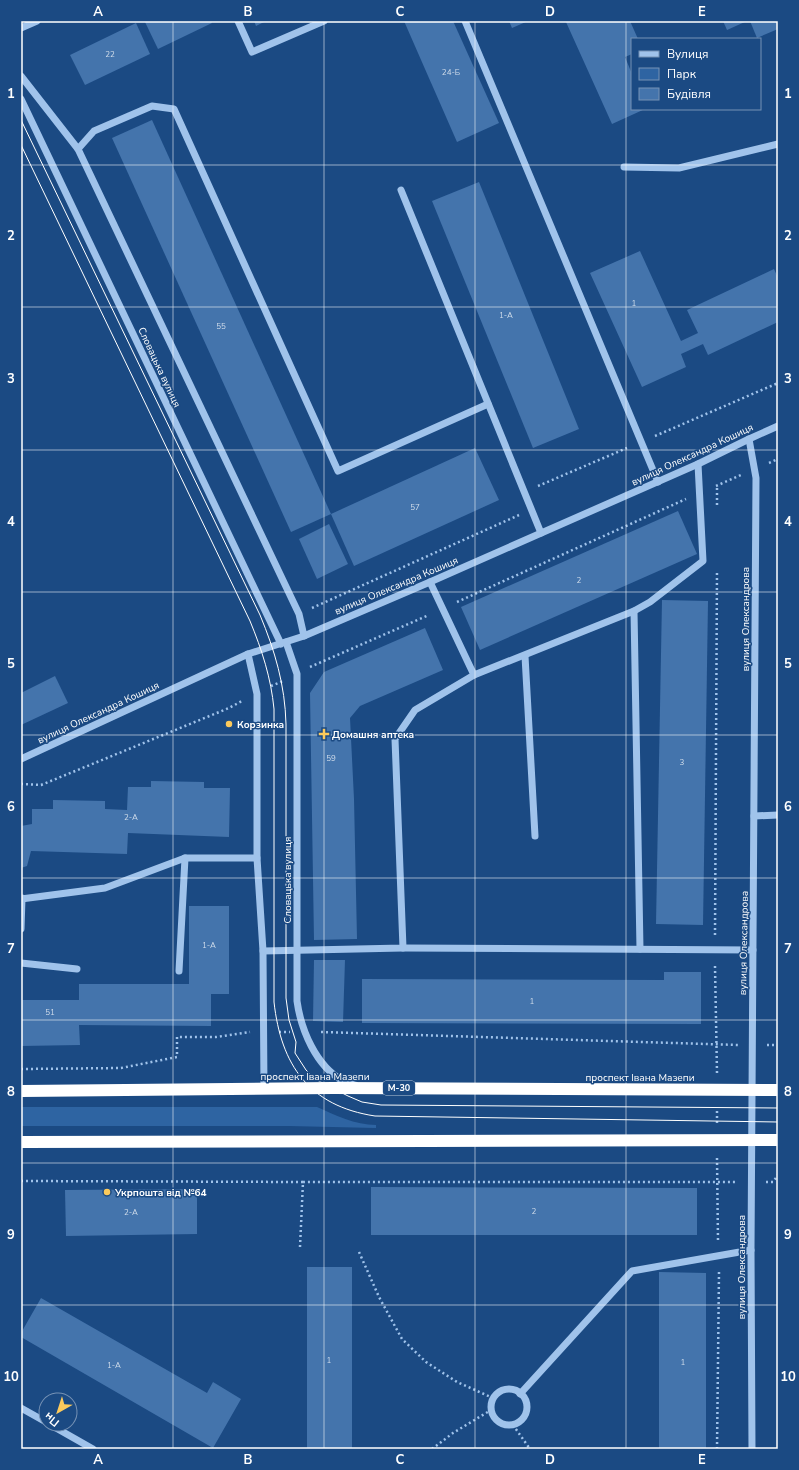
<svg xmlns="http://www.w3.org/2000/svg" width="799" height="1470" font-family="'Nunito Sans',sans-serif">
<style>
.green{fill:#2e64a2}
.building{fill:#4474ac}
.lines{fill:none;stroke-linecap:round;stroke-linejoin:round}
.path{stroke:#a0c3eb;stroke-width:2.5;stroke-dasharray:2 3;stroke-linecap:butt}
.minor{stroke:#a0c3eb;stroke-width:7}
.highway{stroke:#fff;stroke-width:12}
.tram{stroke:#fff;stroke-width:1}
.grid{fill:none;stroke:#fff;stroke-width:1;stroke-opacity:0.55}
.poi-dot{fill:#fcca5c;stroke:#1b4a83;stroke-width:1.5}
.labels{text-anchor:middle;stroke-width:3;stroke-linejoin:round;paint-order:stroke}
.number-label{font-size:8px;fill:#d0dcea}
.shield{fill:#1b4a83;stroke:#bbc9da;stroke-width:1}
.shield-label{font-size:9px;font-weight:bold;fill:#fff}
.street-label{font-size:10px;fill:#fff;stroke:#1b4a83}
.poi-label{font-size:10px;font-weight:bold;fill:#fff;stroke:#1b4a83;text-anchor:start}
.neatline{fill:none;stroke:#fff;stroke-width:1.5}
.grid-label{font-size:13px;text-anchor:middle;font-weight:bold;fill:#fff}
</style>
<rect width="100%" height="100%" fill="#1b4a83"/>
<path class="green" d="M21,1107H317C335,1115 355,1125 376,1125V1128L289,1126H21Z"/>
<g class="building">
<polygon points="147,21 211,21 212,23 158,49 145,22"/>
<polygon points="254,21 266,21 256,26"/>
<polygon points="404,21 453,21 499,123 457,142"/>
<polygon points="509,21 528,21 512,28"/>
<polygon points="569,21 630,21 638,39 632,39 632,54 625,57 632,74 632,109 645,109 612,124 566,22"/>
<polygon points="723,21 747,21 727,30"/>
<polygon points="750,21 778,21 778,29 757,38"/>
<polygon points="136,23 150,54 85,85 70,55"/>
<polygon points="152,120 331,514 291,532 112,138"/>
<polygon points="479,182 579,429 533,448 432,201"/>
<polygon points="640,251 681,341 698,333 687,310 774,269 778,278 778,322 708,355 703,344 681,354 686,367 642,387 590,273"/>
<polygon points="475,448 499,500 354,566 331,514"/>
<polygon points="678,511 697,554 480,650 461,607"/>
<polygon points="329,524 348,564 317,579 299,539"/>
<polygon points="662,600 708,601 703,925 656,924"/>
<polygon points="425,628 443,670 360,706 350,718 354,799 357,939 314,940 310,693 324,672"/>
<polygon points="55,676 68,703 21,725 21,693"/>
<polygon points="151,781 204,782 204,788 230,788 229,837 128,833 127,854 31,851 27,866 21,868 21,826 32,824 32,809 53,809 53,800 105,801 105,809 127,810 128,787 151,787"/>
<polygon points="189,906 229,906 229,994 211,994 211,1026 79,1025 80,1045 21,1046 21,1000 79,1000 79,984 189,984"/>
<polygon points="314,960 345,960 343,1022 313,1021"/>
<polygon points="664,972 701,972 701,1024 362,1023 362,979 664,980"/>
<polygon points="371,1187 697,1188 697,1235 371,1235"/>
<polygon points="197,1189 197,1234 66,1236 65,1190"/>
<rect x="307" y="1267" width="45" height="182"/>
<polygon points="659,1272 706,1273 706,1449 659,1449"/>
<polygon points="41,1298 207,1393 213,1382 241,1399 213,1448 21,1337 21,1333"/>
</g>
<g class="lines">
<g class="path">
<polyline points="655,436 778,383"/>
<polyline points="769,463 778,459"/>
<polyline points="538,486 627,448"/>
<polyline points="716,486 741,475"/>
<polyline points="717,505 717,485"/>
<polyline points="457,602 686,499"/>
<polyline points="312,608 519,515"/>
<polyline points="310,667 429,615"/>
<polyline points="271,686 283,681"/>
<polyline points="21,784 41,785 229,708 242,701"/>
<polyline points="715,935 717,570"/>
<polyline points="715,966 717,1073"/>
<polyline points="279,1032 290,1032"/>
<polyline points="321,1032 738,1045"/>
<polyline points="767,1045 778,1045"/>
<polyline points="21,1069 121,1068 177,1057 177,1037 216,1037 250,1032"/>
<polyline points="717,1123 717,1108"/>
<polyline points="717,1158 718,1241"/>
<polyline points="21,1181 303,1182"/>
<polyline points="766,1182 773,1182 778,1175"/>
<polyline points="300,1247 303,1182 737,1182"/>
<polyline points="359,1252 379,1297 402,1339 426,1362 457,1382 493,1398"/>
<polyline points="513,1425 530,1449"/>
<polyline points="432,1449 453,1433 491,1410"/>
<polyline points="717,1449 719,1272"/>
</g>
<g class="minor">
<polyline points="238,21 252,52 324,21"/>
<polyline points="465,21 658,482"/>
<polyline points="21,28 37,21"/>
<polyline points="21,76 78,149 299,614 304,636"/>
<polyline points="21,99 281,644"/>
<polyline points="78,149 94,131 152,106 174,109 338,471 488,404"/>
<polyline points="624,167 679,168 778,144"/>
<polyline points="401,190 541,533"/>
<polyline points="749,439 756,478 751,1250 752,1449"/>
<polyline points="634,611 650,602 703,561 698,464"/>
<path d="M286,642L297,674V1001C301,1030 316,1066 343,1081C347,1083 351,1084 355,1085"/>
<polyline points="248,654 257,694 257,858 263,951 264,1089"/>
<polyline points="525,656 535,836"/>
<polyline points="474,675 634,611 640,949"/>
<polyline points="21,759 248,654 304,636 430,582 698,464 749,439 778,426"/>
<polyline points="754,816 778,815"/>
<polyline points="21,899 105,888 185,858 257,858"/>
<polyline points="21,929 22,898"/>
<polyline points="403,948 753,950"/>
<polyline points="263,951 403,948 395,739 415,710 474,675 430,582"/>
<polyline points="21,963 77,969"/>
<polyline points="179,971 185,858"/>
<circle cx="509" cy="1407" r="18"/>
<polyline points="520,1394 632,1271 751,1250"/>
<polyline points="21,1408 46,1422"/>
<polyline points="49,1424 93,1449"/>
</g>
<g class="highway">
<polyline points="21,1091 333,1088 778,1090"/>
<polyline points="21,1142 778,1140"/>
</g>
<g class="tram">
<path d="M21,120L260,615C275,651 285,685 286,724V998L289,1020L296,1042L295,1053L306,1070L315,1079L348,1096L362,1102L381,1105L778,1108"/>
<path d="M21,145L250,621C262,650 271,678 274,709V1002C281,1065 309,1106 375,1116L778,1122"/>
</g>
</g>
<path class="grid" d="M173,21V1449M324,21V1449M475,21V1449M626,21V1449M21,165H778M21,307H778M21,450H778M21,592H778M21,735H778M21,878H778M21,1020H778M21,1163H778M21,1305H778"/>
<g class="poi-dot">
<circle cx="229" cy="724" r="4"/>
<path d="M322 728h4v4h4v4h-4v4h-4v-4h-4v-4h4z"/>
<circle cx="107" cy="1192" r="4"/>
</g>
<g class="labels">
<g class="number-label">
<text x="110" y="57">22</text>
<text x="451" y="75">24-Б</text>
<text x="634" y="306">1</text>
<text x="506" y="318">1-А</text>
<text x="221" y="329">55</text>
<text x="415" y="510">57</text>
<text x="579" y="583">2</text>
<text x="331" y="761">59</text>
<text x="682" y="765">3</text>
<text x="131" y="820">2-А</text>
<text x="209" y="948">1-А</text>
<text x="532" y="1004">1</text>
<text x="50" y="1015">51</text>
<text x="534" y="1214">2</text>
<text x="131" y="1215">2-А</text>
<text x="329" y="1363">1</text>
<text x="683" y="1365">1</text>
<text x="114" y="1368">1-А</text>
</g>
<rect class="shield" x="383" y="1081" width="32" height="14" rx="3"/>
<g class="shield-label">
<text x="399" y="1091">М-30</text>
</g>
<g class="street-label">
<text transform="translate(160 367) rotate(65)" y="4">Словацька вулиця</text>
<text transform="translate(692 454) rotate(-25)" y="4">вулиця Олександра Кошиця</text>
<text transform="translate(396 585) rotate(-23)" y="4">вулиця Олександра Кошиця</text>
<text transform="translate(745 619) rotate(-90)" y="4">вулиця Олександрова</text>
<text transform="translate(98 712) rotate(-25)" y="4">вулиця Олександра Кошиця</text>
<text transform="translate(287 880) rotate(-90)" y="4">Словацька вулиця</text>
<text transform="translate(743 943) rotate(-89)" y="4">вулиця Олександрова</text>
<text x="315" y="1080">проспект Івана Мазепи</text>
<text x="640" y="1081">проспект Івана Мазепи</text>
<text transform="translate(741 1267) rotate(-90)" y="4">вулиця Олександрова</text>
</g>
<g class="poi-label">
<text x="237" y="728">Корзинка</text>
<text x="332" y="738">Домашня аптека</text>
<text x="115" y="1196">Укрпошта від №64</text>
</g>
</g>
<rect width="799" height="1470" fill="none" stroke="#1b4a83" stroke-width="44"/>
<rect x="631" y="38" width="130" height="72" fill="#1b4a83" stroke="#7692b5"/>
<rect x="639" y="51" width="20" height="6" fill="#a0c3eb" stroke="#7692b5"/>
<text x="667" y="58" font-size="12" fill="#ffffff">Вулиця</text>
<rect x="639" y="68" width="20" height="12" fill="#2e64a2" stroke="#7692b5"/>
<text x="667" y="78" font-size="12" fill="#ffffff">Парк</text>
<rect x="639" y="88" width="20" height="12" fill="#4474ac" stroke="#7692b5"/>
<text x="667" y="98" font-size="12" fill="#ffffff">Будівля</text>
<g transform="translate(58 1412) rotate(219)"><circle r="19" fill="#1b4a83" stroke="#7692b5"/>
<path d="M0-3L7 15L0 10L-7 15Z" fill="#fcca5c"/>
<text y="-6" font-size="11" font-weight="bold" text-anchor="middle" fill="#ffffff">Пн</text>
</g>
<rect x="22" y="22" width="755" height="1426" class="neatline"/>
<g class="grid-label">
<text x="98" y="16">A</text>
<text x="248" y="16">B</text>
<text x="400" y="16">C</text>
<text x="550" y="16">D</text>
<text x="702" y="16">E</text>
<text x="11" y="98">1</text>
<text x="788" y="98">1</text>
<text x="11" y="240">2</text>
<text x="788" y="240">2</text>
<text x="11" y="383">3</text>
<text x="788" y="383">3</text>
<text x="11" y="526">4</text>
<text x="788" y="526">4</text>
<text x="11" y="668">5</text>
<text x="788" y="668">5</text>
<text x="11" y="811">6</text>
<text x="788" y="811">6</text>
<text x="11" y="953">7</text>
<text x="788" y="953">7</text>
<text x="11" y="1096">8</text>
<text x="788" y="1096">8</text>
<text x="11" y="1239">9</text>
<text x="788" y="1239">9</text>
<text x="11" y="1381">10</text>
<text x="788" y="1381">10</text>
<text x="98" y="1464">A</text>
<text x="248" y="1464">B</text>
<text x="400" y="1464">C</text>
<text x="550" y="1464">D</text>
<text x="702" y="1464">E</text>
</g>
</svg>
